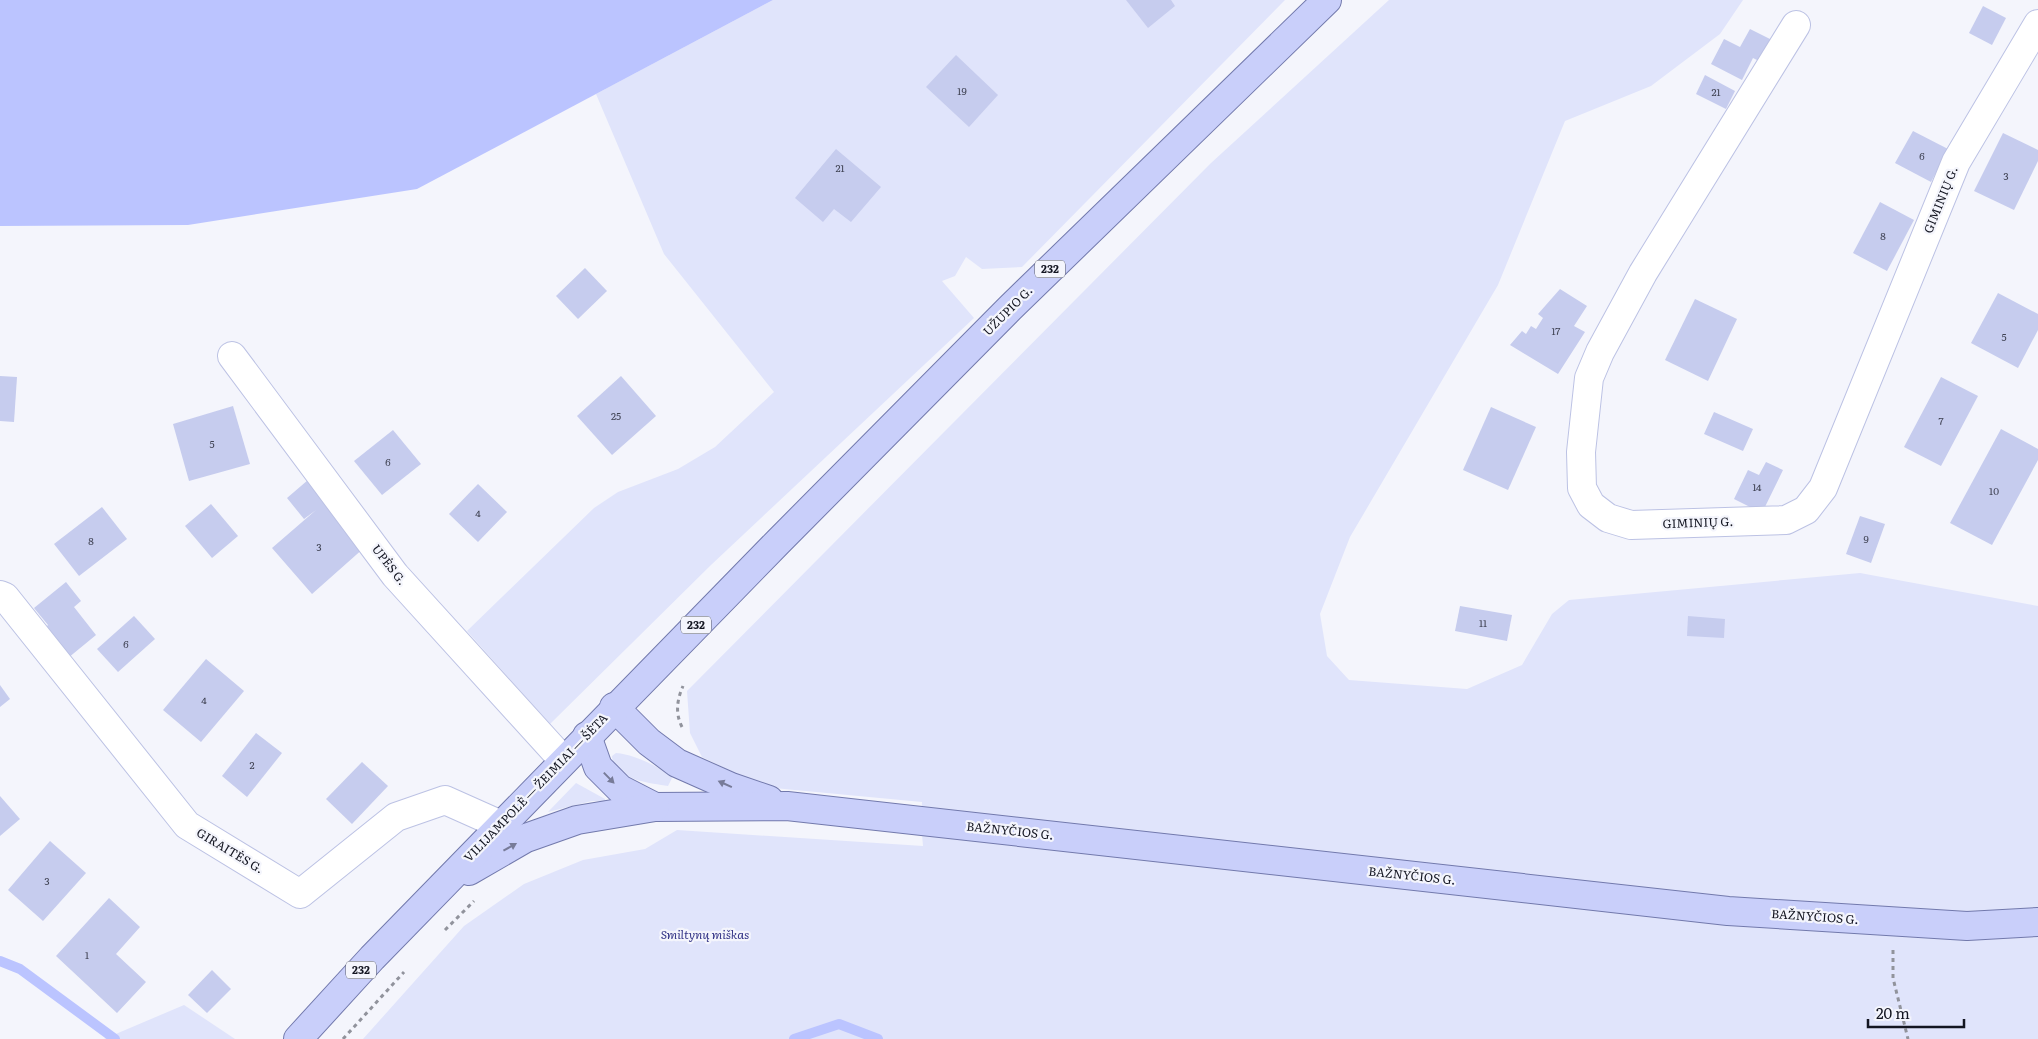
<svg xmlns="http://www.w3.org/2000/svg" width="2038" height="1039" font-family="Literata,serif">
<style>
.green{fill:#e0e4fb}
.water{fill:#bbc4ff}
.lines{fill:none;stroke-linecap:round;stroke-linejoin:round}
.stream{stroke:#bbc4ff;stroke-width:10}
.building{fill:#c6ccee}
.minor-casing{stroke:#bcc2e4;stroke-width:30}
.major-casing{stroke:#7279ac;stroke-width:30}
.path{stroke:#91939c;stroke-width:3;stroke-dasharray:4 4;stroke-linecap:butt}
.minor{stroke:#fff;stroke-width:28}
.major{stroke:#c9cffa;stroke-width:28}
.oneway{fill:#777b98}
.labels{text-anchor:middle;stroke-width:4.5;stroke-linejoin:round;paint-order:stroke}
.number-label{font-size:10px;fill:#404354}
.shield{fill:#f4f5fc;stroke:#565863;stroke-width:1}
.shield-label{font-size:11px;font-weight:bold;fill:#131521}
.street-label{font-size:12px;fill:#131521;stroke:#f4f5fc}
.park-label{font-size:12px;font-style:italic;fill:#333486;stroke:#f4f5fc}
</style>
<rect width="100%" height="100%" fill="#f4f5fc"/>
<g class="green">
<polygon points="773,0 1285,0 1022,267 982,269 966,257 955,276 942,281 974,318 711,565 550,724 467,631 594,508 618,492 678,469 715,447 774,392 664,254 596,94"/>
<polygon points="1389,0 1743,0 1720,34 1651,86 1565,121 1498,285 1350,537 1320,614 1327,656 1349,680 1467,689 1522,665 1552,614 1569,600 1860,573 2038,606 2038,1039 363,1039 464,926 524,884 583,860 645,849 677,830 923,846 921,823 922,802 763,787 702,757 690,733 687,691 1211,163"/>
<path d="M616,753C637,755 655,766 673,776L668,786C650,783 613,780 612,756Z"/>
<polygon points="576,783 605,799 605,801 592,801 548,812"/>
<polygon points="184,1005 235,1039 104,1039"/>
</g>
<polygon class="water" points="0,0 773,0 417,189 188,225 0,226"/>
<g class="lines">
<g class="stream">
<polyline points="0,961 20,969 115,1039"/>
<polyline points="794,1039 839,1024 878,1039"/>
</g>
</g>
<g class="building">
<polygon points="1126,0 1171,0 1175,6 1148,28"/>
<polygon points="1983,6 2006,18 1992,45 1969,33"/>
<polygon points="1750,29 1772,40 1761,62 1753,58 1742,80 1711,64 1724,39 1740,47"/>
<polygon points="956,55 998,95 969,127 926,87"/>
<polygon points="1705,75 1735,91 1726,109 1696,94"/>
<polygon points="1913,131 1948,149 1931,182 1895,163"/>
<polygon points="2003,133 2038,150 2038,161 2014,210 1974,191"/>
<polygon points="836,149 881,187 851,222 834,209 823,222 795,198"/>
<polygon points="1880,202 1914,220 1887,271 1853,253"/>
<polygon points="585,268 607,291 578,319 556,296"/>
<polygon points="1560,289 1587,306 1574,326 1585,332 1558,374 1510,345 1522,331 1526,334 1531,326 1536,329 1543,318 1538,314"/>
<polygon points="1998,293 2038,314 2038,330 2018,368 1971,343"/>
<polygon points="1695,299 1737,319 1708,381 1665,360"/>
<polygon points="0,376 17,377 14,422 0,421"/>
<polygon points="621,376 656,416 612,455 577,416"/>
<polygon points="1941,377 1978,396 1941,466 1904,447"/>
<polygon points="233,406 250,464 189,481 173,424"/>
<polygon points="1491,407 1536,427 1508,490 1463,470"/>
<polygon points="1714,412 1753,429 1743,451 1704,434"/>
<polygon points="2001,429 2038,449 2038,460 1992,545 1950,523"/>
<polygon points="393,430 421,464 382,495 354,461"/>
<polygon points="1766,462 1783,470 1762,513 1734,499 1748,470 1759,475"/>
<polygon points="308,480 365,547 312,594 272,548 316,510 304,519 287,498"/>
<polygon points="478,484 507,512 478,542 449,514"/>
<polygon points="211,504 238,536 212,558 185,526"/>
<polygon points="102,507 127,539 79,576 54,544"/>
<polygon points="1860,516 1885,524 1871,563 1846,554"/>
<polygon points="66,582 81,601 74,607 96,635 68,658 44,629 48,625 34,608"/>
<polygon points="1460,606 1512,615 1507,641 1455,631"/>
<polygon points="134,616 155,639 118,672 97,649"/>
<polygon points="1688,616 1725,619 1724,638 1687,636"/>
<polygon points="206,659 244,691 201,742 163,710"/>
<polygon points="0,685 10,699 0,707"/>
<polygon points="256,733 282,753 247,797 222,776"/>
<polygon points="362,762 388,786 352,824 326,799"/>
<polygon points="0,796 20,819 0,836"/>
<polygon points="50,841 86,873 43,921 8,890"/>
<polygon points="109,898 140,927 116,954 146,982 117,1013 56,956"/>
<polygon points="212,970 231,989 207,1013 188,995"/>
</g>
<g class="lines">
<g class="minor-casing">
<g id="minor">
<polyline points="1796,25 1643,273 1600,352 1589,378 1581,452 1582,488 1591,505 1608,518 1631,525 1786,520 1806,510 1823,488 1956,162 2038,24"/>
<polyline points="232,356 395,575 563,760"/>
<polyline points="0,595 5,597 187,825 300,894 396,817 445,800 501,825"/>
</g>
</g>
<g class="major-casing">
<g id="major">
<polyline points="614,707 649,742 677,763 731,787 769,800"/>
<polyline points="587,736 598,767 620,789 655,807 787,806 1728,911 1967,926 2038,922"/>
<polyline points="469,871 526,838 577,820 655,807"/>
<polyline points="298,1039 372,958 778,542 1010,308 1327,0"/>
</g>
</g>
<g class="path">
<path d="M682,727C675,713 677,700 683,686"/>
<polyline points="445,930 474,901"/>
<polyline points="1893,950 1893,978 1908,1039"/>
<polyline points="343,1039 404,972"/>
</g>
<use href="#minor" class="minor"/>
<use href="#major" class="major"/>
</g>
<defs><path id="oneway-solid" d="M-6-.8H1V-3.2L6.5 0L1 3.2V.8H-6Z" transform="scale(1.25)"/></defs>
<g class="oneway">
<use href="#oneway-solid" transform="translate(609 778) rotate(46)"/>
<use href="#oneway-solid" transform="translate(725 784) rotate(-156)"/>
<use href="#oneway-solid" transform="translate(510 847) rotate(-29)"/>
</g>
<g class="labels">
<g class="number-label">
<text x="962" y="95">19</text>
<text x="1716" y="96">21</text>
<text x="1922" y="160">6</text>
<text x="840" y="172">21</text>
<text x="2006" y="180">3</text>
<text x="1883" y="240">8</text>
<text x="1556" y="335">17</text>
<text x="2004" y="341">5</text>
<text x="616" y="420">25</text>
<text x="1941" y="425">7</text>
<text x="212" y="448">5</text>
<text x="388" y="466">6</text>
<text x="1757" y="491">14</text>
<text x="1994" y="495">10</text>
<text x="478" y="517">4</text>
<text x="1866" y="543">9</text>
<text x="91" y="545">8</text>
<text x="319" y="551">3</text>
<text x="1483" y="627">11</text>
<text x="126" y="648">6</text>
<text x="204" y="704">4</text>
<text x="252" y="769">2</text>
<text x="47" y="885">3</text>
<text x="87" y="959">1</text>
</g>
<g class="shield">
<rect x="1035" y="260.5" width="30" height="17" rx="4"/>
<rect x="681" y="616.5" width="30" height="17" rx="4"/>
<rect x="346" y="961.5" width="30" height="17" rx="4"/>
</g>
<g class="shield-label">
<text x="1050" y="273">232</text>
<text x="696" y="629">232</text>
<text x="361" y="974">232</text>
</g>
<g class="street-label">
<text transform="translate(1941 200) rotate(-68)" y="4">GIMINIŲ G.</text>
<text transform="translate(1008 311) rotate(-45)" y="4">UŽUPIO G.</text>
<text transform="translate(1698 523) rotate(-2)" y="4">GIMINIŲ G.</text>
<text transform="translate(389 565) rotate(52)" y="4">UPĖS G.</text>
<text transform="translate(536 788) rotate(-46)" y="4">VILIJAMPOLĖ — ŽEIMIAI — ŠĖTA</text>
<text transform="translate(1010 831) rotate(6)" y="4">BAŽNYČIOS G.</text>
<text transform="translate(230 851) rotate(31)" y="4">GIRAITĖS G.</text>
<text transform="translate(1412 876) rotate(6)" y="4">BAŽNYČIOS G.</text>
<text transform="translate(1815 917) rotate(4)" y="4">BAŽNYČIOS G.</text>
</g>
<g class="park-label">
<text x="705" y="939">Smiltynų miškas</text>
</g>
</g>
<path d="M1868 1019v8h96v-8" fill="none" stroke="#131521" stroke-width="2.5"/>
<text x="1876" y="1019" font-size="15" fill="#131521" stroke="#f4f5fc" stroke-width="4" paint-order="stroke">20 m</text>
</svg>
